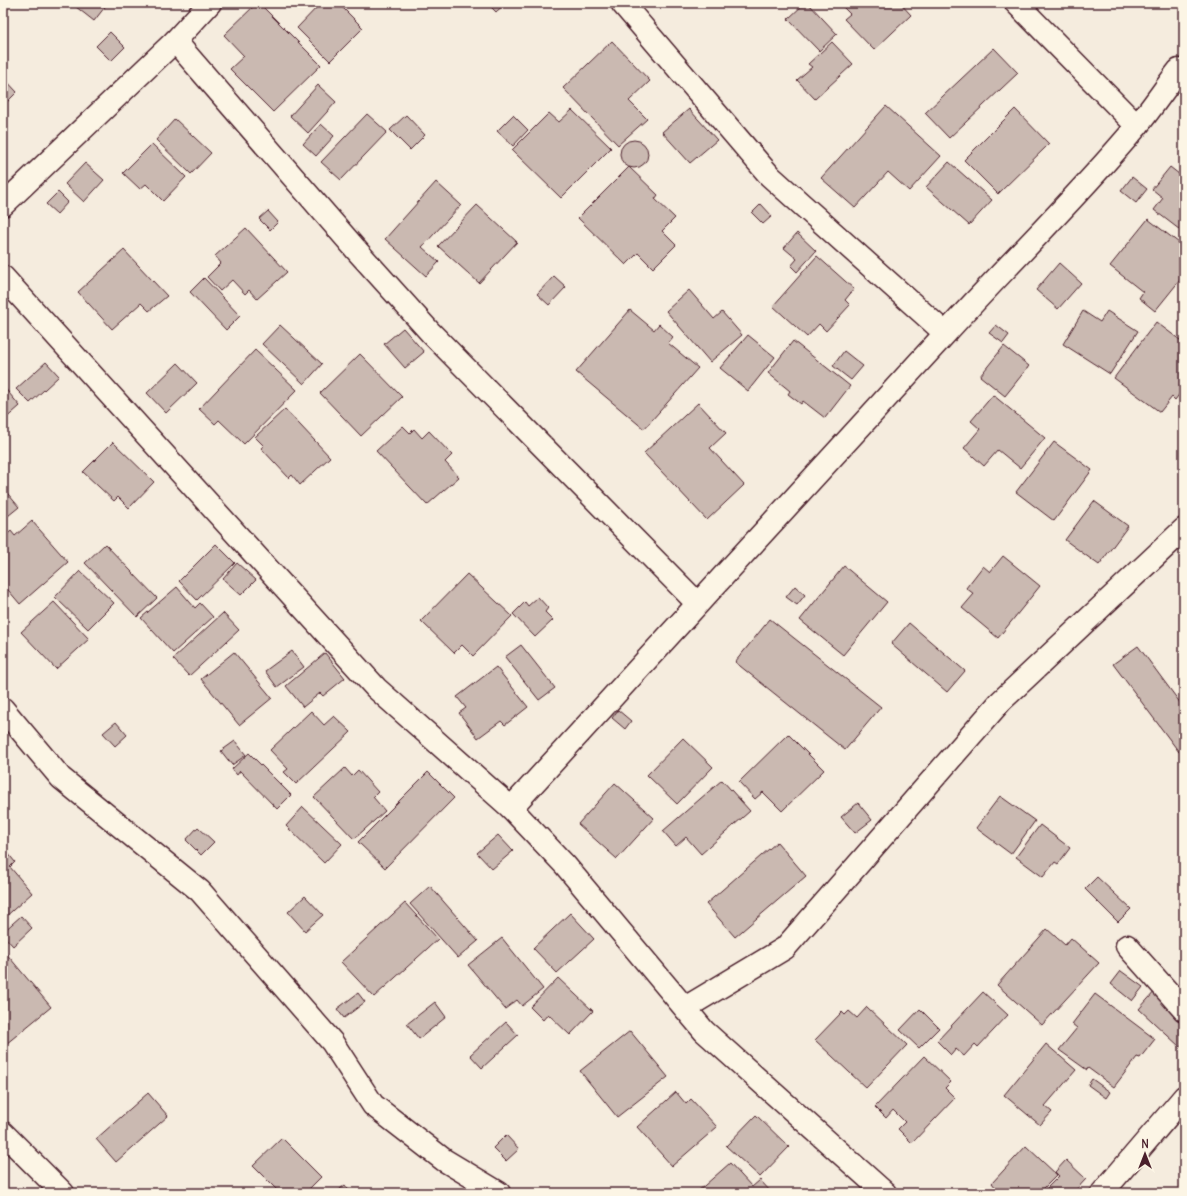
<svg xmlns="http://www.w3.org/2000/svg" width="1187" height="1196" font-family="Delius,sans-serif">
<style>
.building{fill:#cab9b1;stroke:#4a1f2b}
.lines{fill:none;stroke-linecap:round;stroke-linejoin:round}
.minor-casing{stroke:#4a1f2b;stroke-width:25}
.minor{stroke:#fcf5e5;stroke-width:22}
</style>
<rect width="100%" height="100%" fill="#f5ecde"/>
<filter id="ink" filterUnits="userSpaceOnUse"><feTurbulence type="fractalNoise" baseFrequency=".025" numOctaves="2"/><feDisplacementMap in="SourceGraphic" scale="8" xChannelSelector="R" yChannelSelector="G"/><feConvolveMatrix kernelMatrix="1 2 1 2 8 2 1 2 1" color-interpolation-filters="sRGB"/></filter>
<g filter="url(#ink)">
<g class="building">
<polygon points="71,3 108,3 94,21"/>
<polygon points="257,3 259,3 321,65 273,112 230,69 244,56 224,35"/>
<polygon points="321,3 338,3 363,28 330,61 297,28"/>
<polygon points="487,3 506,3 496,12"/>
<polygon points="805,3 808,3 837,34 819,51 788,19"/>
<polygon points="842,3 900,3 911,15 874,50 844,19 850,14 841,5"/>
<polygon points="110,32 125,47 111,61 96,46"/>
<polygon points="612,41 650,81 629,101 647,119 618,145 563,88"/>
<polygon points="832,42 853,64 815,99 797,80 812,67 808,64"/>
<polygon points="994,48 1018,73 949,138 925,113"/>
<polygon points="3,77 17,92 3,106"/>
<polygon points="318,85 336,102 308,133 290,116"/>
<polygon points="886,106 941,156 909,191 888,172 855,208 821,178"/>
<polygon points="689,109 717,140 690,163 662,132"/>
<polygon points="1015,109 1049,144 998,194 964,160"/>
<polygon points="572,110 611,148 561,198 512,150 549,113 559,122"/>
<polygon points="367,114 387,132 341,180 321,162"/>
<polygon points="406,115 425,135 410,150 390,130"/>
<polygon points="513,115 528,130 513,146 497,131"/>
<polygon points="175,119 211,153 191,174 156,140"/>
<polygon points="321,124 334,136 316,156 303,144"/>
<circle cx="634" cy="154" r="14"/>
<polygon points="152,144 186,177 163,201 146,184 140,189 123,173"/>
<polygon points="949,162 992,200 969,225 926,187"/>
<polygon points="85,163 104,180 84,202 65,184"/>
<polygon points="629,167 658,195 655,199 675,218 662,231 676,245 653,268 638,253 626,265 578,218"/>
<polygon points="1170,167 1184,178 1184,233 1154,210 1163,198 1152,189"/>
<polygon points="1132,177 1147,189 1136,203 1121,191"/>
<polygon points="436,182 461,205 422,247 439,262 426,276 385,239"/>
<polygon points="58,192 68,202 57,214 46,204"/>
<polygon points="761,204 772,216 763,224 752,213"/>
<polygon points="477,205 517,242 479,283 438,246"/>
<polygon points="268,211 278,222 270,230 259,219"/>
<polygon points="1148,219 1183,246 1181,248 1184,251 1184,275 1155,311 1139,298 1143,292 1110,266"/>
<polygon points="246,228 287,272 257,299 249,290 245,294 232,280 220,291 207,277 221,263 215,256"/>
<polygon points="797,233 816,251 797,272 791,266 797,259 784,248"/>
<polygon points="124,250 167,296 149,311 141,303 112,329 78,292"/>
<polygon points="817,256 854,289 845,300 850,305 826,331 819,324 807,337 773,306"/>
<polygon points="1059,263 1081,283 1058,309 1036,290"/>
<polygon points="554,276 566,287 549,305 537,294"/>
<polygon points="204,278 240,316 226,330 190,292"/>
<polygon points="689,290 714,319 722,312 742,335 710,362 666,311"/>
<polygon points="630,310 654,330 659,324 673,337 668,343 698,368 644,429 576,372"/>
<polygon points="1083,311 1100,322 1107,311 1138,331 1110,374 1063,344"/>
<polygon points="1156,322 1184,343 1184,388 1175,400 1172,397 1160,412 1114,378"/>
<polygon points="280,325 322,364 304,384 262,344"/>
<polygon points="996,325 1009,335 1003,343 989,333"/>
<polygon points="403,328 424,352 405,368 384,344"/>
<polygon points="748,335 775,357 748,391 720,368"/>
<polygon points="793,341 850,386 825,418 803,401 801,404 788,394 790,391 768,373"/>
<polygon points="1004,346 1029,366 1005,396 980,376"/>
<polygon points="255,350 297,390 244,444 219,420 215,424 199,409"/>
<polygon points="844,351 863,366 851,380 833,366"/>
<polygon points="360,354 402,397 361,436 320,393"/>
<polygon points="46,362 59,376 30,403 16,389"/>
<polygon points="178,363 197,383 166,413 147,393"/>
<polygon points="3,386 20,406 3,421"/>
<polygon points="993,395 1045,438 1020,468 998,450 984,466 964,448 980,429 971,421"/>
<polygon points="698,403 726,433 710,448 744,485 707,520 644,453"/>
<polygon points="285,409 330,457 300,485 292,475 289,478 261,448 264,446 255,437"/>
<polygon points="403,426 410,433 414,429 422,438 429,431 452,455 445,462 459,477 427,505 376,451"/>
<polygon points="113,442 154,482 129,508 118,497 114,501 83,472"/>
<polygon points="1054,442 1092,470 1054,521 1016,492"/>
<polygon points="3,488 19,507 3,520"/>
<polygon points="1094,501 1128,526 1099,565 1065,540"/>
<polygon points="32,521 68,562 20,604 3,584 3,538 11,531 15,536"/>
<polygon points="105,544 157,598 137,617 85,563"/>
<polygon points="216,544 235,563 197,600 179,581"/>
<polygon points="1003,556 1040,586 998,638 962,608 974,594 966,588 983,566 990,572"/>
<polygon points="237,563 256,580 241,595 223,579"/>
<polygon points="844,566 887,602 843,655 800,620"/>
<polygon points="80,571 114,603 88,629 55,597"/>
<polygon points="467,574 512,616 473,656 462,645 454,653 421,621"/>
<polygon points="795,586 805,595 797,605 786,597"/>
<polygon points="177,587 195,608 200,603 213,617 173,653 141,618"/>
<polygon points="538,597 548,608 545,612 553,620 535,637 513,614 525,602 528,606"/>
<polygon points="54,602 89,639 56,669 21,632"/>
<polygon points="223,613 239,630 189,676 173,659"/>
<polygon points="770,619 881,707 845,750 735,662"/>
<polygon points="909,623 965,671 947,692 891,644"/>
<polygon points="521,645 555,688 539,700 505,657"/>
<polygon points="1138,646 1184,708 1184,748 1179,752 1113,664"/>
<polygon points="292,651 304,667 277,687 265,671"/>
<polygon points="234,652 272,698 239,725 201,679"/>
<polygon points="325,653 345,678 323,696 320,693 303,707 286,686"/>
<polygon points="496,667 528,707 505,725 501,721 478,738 459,713 466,708 457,697"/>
<polygon points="618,710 631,721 625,729 612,718"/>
<polygon points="311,711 324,725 334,716 351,732 296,784 284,772 288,769 270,750"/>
<polygon points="116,722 127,735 115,746 103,733"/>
<polygon points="788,734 824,770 782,811 763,792 755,799 739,782"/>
<polygon points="683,738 713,767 677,804 647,775"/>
<polygon points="235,741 246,755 232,765 221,751"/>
<polygon points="249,753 291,795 277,809 240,771 237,775 232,769"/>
<polygon points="345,768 352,776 358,770 378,792 373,797 385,811 354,839 314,797"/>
<polygon points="428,772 454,798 385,868 358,842"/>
<polygon points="722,780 750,811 701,854 686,837 676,846 663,831"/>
<polygon points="615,783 654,818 617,859 578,824"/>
<polygon points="1000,796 1035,821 1011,854 976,828"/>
<polygon points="858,803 872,820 855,833 841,817"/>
<polygon points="303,807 342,844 324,863 286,826"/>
<polygon points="1040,825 1070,848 1058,864 1055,862 1043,877 1016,857"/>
<polygon points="198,827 214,842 201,855 186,840"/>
<polygon points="498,835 513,851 492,869 477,853"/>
<polygon points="777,842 806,876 735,937 706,904"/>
<polygon points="7,852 15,862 10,867 32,893 3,919 3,855"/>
<polygon points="1097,877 1131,909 1118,922 1085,889"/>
<polygon points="430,886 478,941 458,958 410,904"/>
<polygon points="305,896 323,915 305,931 288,912"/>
<polygon points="405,903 438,939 374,997 341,962"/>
<polygon points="570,913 594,939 557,973 533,948"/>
<polygon points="21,916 32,928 13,946 3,935 3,932"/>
<polygon points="1047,929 1065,945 1071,938 1099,963 1042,1025 997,985"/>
<polygon points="502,938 543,989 522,1006 517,1000 505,1009 468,965"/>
<polygon points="5,952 51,1007 6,1044 3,1041 3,954"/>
<polygon points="1121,971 1143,987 1132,1001 1111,984"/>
<polygon points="558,978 593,1011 570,1035 548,1014 543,1020 530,1007"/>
<polygon points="1156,990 1176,1016 1184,1024 1184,1043 1180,1047 1139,1009"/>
<polygon points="983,992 1008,1015 978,1047 975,1044 964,1056 956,1049 951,1055 937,1041"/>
<polygon points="358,993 365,1002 344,1018 337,1009"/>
<polygon points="1095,994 1155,1039 1140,1058 1137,1057 1114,1087 1088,1068 1087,1070 1059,1050 1077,1028 1072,1024"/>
<polygon points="435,1002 446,1017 419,1039 407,1024"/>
<polygon points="867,1007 907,1045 866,1088 815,1040 842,1012 845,1015 849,1011 857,1018"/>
<polygon points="920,1009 939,1028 919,1048 900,1030"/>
<polygon points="506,1022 518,1035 482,1068 470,1055"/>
<polygon points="630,1031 668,1077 617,1117 580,1071"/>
<polygon points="1046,1044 1076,1070 1045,1106 1052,1112 1040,1125 1004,1095"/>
<polygon points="924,1056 951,1082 945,1088 955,1098 912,1143 898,1129 905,1122 893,1110 886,1118 875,1107"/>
<polygon points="1092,1079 1110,1092 1106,1098 1088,1085"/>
<polygon points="676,1092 686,1104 691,1099 717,1127 672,1166 637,1127"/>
<polygon points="148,1093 168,1116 116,1162 96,1139"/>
<polygon points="756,1115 789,1147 760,1177 726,1146"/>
<polygon points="506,1135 519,1149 506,1161 493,1148"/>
<polygon points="282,1138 321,1177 305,1193 280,1193 253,1166"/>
<polygon points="1026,1146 1057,1175 1042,1190 1046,1193 991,1193 996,1188 992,1183"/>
<polygon points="1066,1160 1086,1179 1073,1193 1052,1193 1047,1188 1059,1176 1055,1172"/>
<polygon points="730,1163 752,1187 760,1180 772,1193 696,1193"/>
<polygon points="345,1185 351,1193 335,1193"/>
</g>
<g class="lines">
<g class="minor-casing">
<g id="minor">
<polyline points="622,3 770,176 945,333"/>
<polyline points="1016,3 1137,126"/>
<polyline points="175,41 359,253 431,333 697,603"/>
<polyline points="3,205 175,41 210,3"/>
<polyline points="3,277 376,688 511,808 565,865 704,1031 885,1193"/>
<polyline points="3,709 61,778 200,891 332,1042 373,1105 444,1160 499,1193"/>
<path d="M511,808C655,650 800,493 944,335C1007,265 1076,199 1137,126C1152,108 1165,88 1179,70L1184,73"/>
<polyline points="1127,946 1184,1010"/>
<polyline points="685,1008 785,948 1001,701 1184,529"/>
<polyline points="3,1133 63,1193"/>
<polyline points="1102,1193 1184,1097"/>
</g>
</g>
<use href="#minor" class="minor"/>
</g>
</g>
<rect width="1187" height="1196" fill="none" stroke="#fcf5e5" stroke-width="16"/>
<rect x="8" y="8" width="1171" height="1180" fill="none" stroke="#4a1f2b" stroke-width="1.5" filter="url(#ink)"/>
<g transform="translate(1145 1154)" stroke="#fcf5e5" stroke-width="3" paint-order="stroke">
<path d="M0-3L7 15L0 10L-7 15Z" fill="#4a1f2b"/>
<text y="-6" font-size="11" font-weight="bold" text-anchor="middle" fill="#4a1f2b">N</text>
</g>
</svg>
